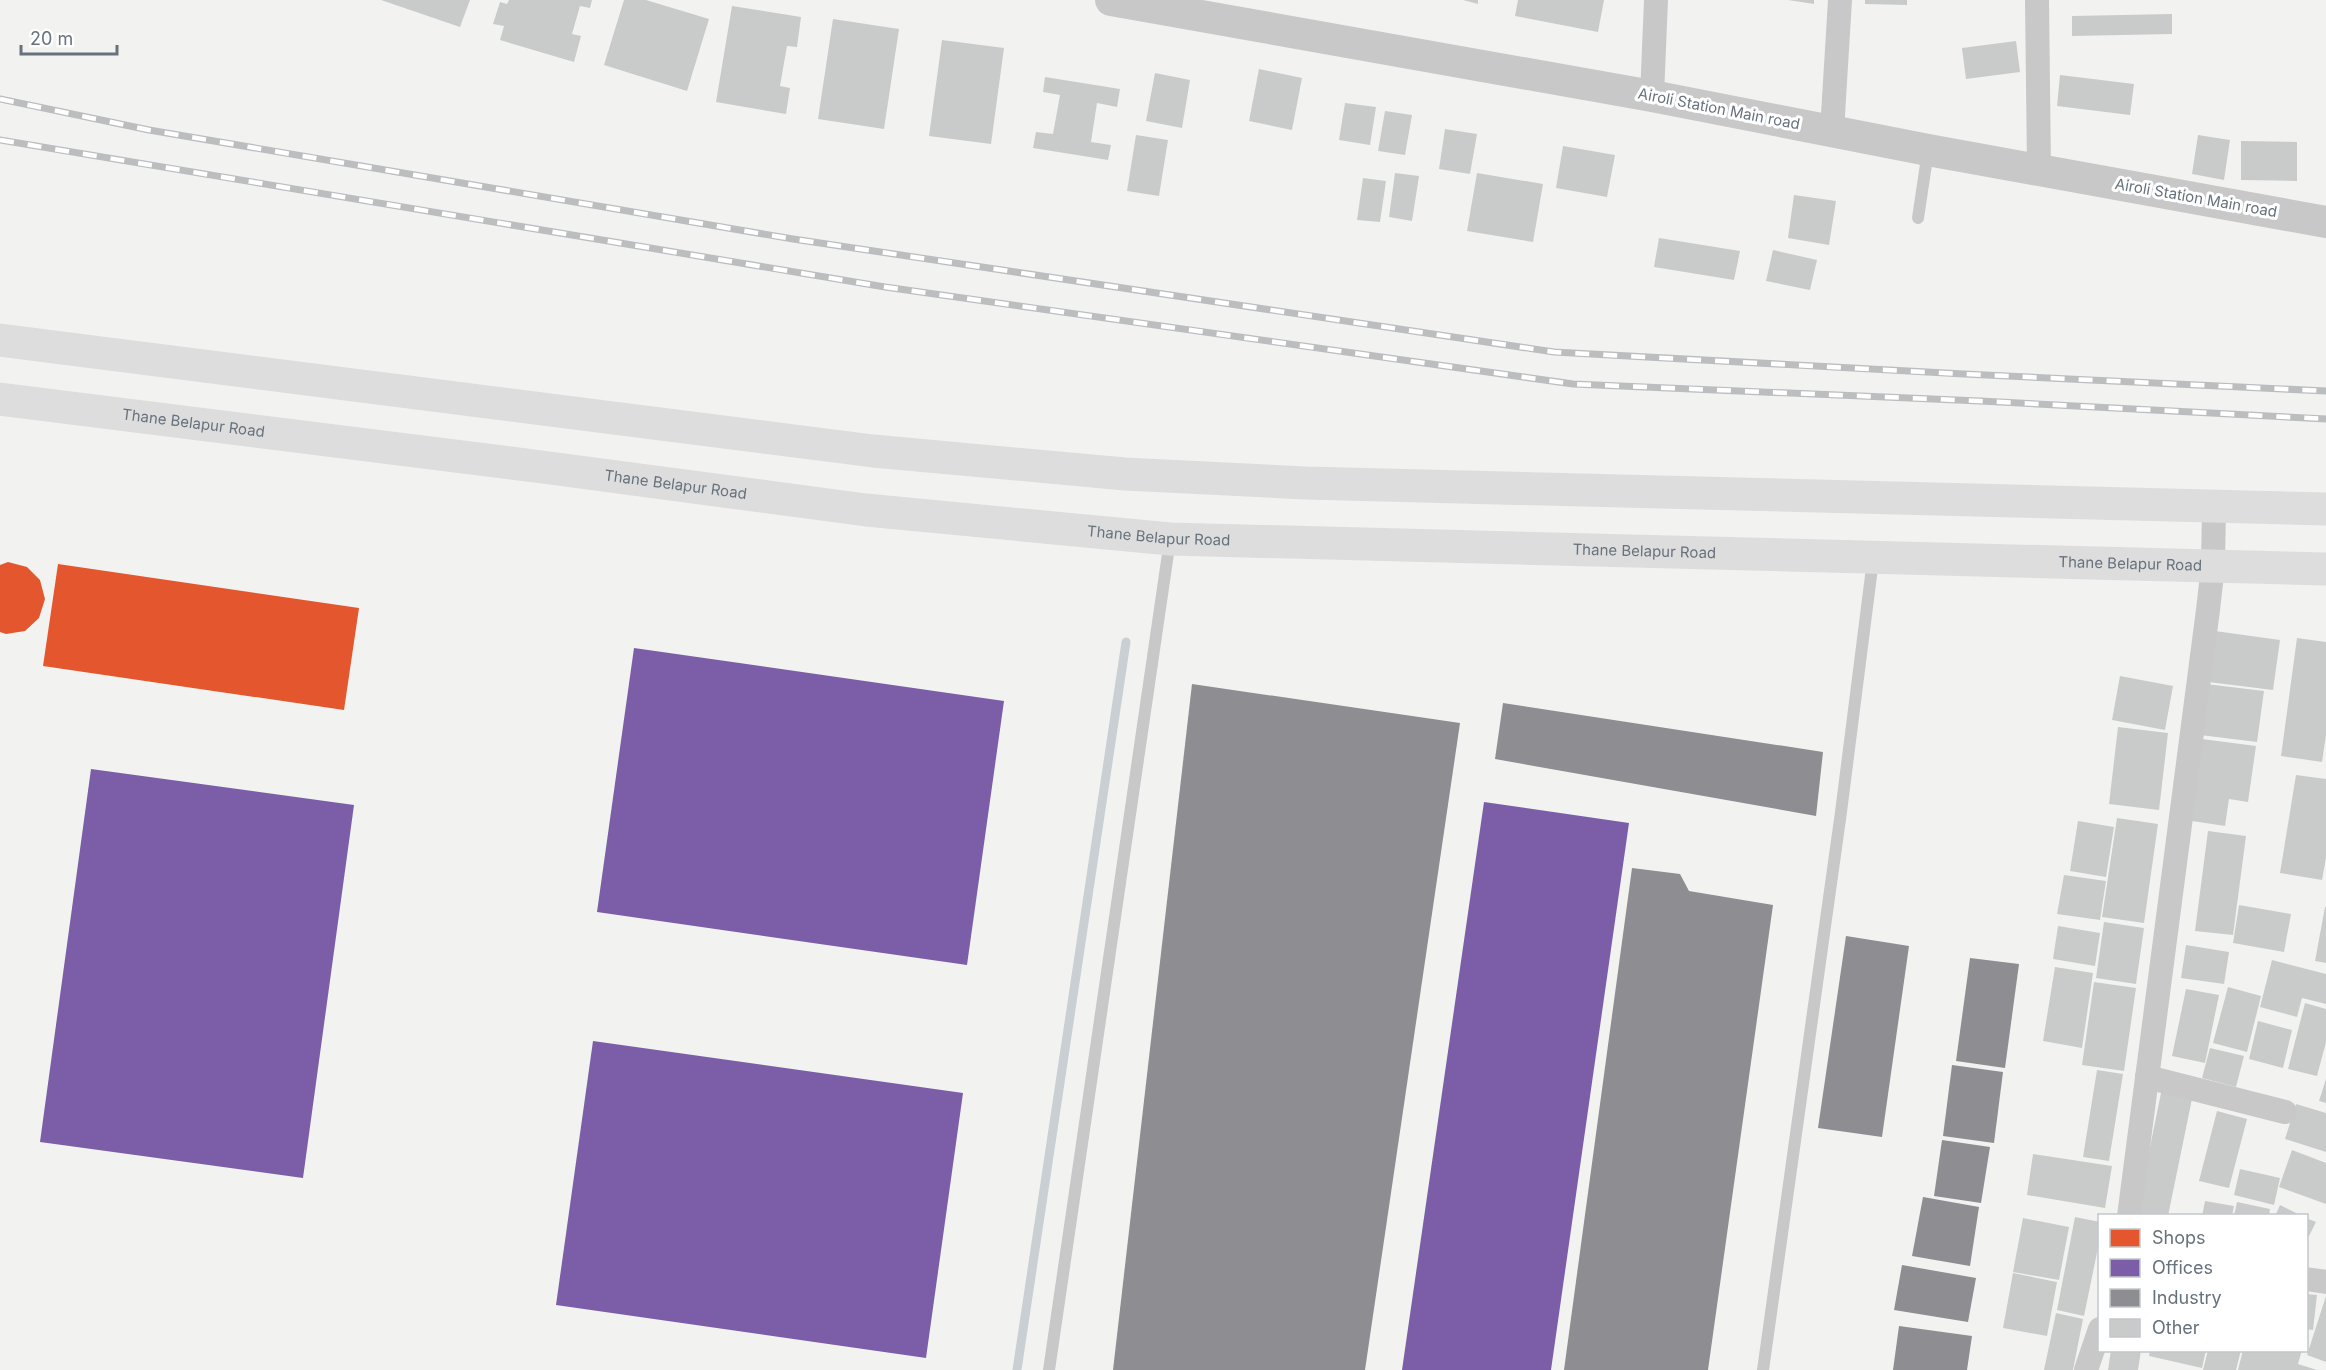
<svg xmlns="http://www.w3.org/2000/svg" width="2326" height="1370" font-family="Inter,sans-serif">
<style>
.shops{fill:#e4572e}
.offices{fill:#7b5ea7}
.industry{fill:#8d8d92}
.lines{fill:none;stroke-linecap:round;stroke-linejoin:round}
.stream{stroke:#c9cfd2;stroke-width:9}
.building{fill:#c9cbcb}
.service{stroke:#c8c8c8;stroke-width:12}
.minor{stroke:#c8c8c8;stroke-width:24}
.tertiary{stroke:#c8c8c8;stroke-width:32}
.primary{stroke:#ddd;stroke-width:33}
.rail-casing{stroke:#bcbdbf;stroke-width:7}
.rail{stroke:#fff;stroke-width:4.5;stroke-dasharray:14;stroke-linecap:butt}
.labels{text-anchor:middle;stroke-width:6;stroke-linejoin:round;paint-order:stroke}
.street-label{font-size:15px;fill:#67727d;stroke:#fff}
</style>
<rect width="100%" height="100%" fill="#f2f3f1"/>
<g class="shops">
<polygon points="8,562 27,567 40,580 45,599 39,618 25,631 6,634 0,632 0,565"/>
<polygon points="58,564 359,608 344,710 43,666"/>
</g>
<g class="offices">
<polygon points="634,648 1004,701 967,965 597,912"/>
<polygon points="91,769 354,805 303,1178 40,1142"/>
<polygon points="1484,802 1629,823 1551,1370 1402,1370"/>
<polygon points="593,1041 963,1093 926,1358 556,1305"/>
</g>
<g class="industry">
<polygon points="1192,684 1460,723 1365,1370 1113,1370"/>
<polygon points="1503,703 1823,752 1816,816 1495,759"/>
<polygon points="1632,868 1680,874 1689,891 1773,905 1708,1370 1564,1370"/>
<polygon points="1846,936 1909,946 1882,1137 1818,1128"/>
<polygon points="1970,958 2019,964 2005,1068 1956,1061"/>
<polygon points="1952,1065 2003,1072 1994,1143 1943,1136"/>
<polygon points="1942,1140 1990,1147 1981,1203 1934,1196"/>
<polygon points="1923,1197 1979,1207 1970,1266 1912,1256"/>
<polygon points="1902,1265 1976,1278 1968,1322 1894,1310"/>
<polygon points="1899,1326 1972,1336 1967,1370 1893,1370"/>
</g>
<g class="lines">
<polyline class="stream" points="1017,1370 1126,642"/>
</g>
<g class="building">
<polygon points="381,0 470,0 460,27"/>
<polygon points="509,0 592,0 590,8 580,6 572,34 581,36 574,62 500,40 504,26 493,24 500,2 507,4"/>
<polygon points="624,0 646,0 709,19 687,91 604,65"/>
<polygon points="1463,0 1478,0 1478,4"/>
<polygon points="1518,0 1604,0 1598,32 1515,16"/>
<polygon points="1788,0 1814,0 1814,4"/>
<polygon points="1865,0 1907,0 1907,5 1865,4"/>
<polygon points="732,6 801,17 797,47 787,46 780,86 790,88 786,114 716,102"/>
<polygon points="2172,14 2172,34 2072,36 2072,16"/>
<polygon points="833,19 899,29 884,129 818,119"/>
<polygon points="942,40 1004,48 991,144 929,136"/>
<polygon points="2016,41 2020,72 1966,79 1962,48"/>
<polygon points="1259,69 1302,78 1292,130 1249,121"/>
<polygon points="1155,73 1190,80 1182,128 1146,121"/>
<polygon points="2060,75 2134,84 2130,115 2057,106"/>
<polygon points="1045,77 1120,89 1117,107 1097,103 1091,142 1111,145 1108,160 1033,148 1036,132 1053,134 1060,95 1043,92"/>
<polygon points="1345,103 1376,107 1370,145 1339,140"/>
<polygon points="1385,111 1412,115 1405,155 1378,151"/>
<polygon points="1445,129 1477,134 1470,174 1439,169"/>
<polygon points="1136,135 1168,140 1159,196 1127,191"/>
<polygon points="2198,135 2230,140 2224,180 2192,174"/>
<polygon points="2241,141 2297,142 2297,181 2241,180"/>
<polygon points="1563,146 1615,155 1607,197 1556,188"/>
<polygon points="1395,173 1419,176 1412,221 1389,217"/>
<polygon points="1477,173 1543,184 1533,242 1467,231"/>
<polygon points="1363,178 1386,181 1380,222 1357,220"/>
<polygon points="1794,195 1836,201 1829,245 1788,238"/>
<polygon points="1659,238 1740,251 1734,280 1654,267"/>
<polygon points="1773,250 1817,260 1810,290 1766,281"/>
<polygon points="2215,631 2280,640 2273,690 2208,682"/>
<polygon points="2297,638 2326,642 2326,735 2322,762 2281,756"/>
<polygon points="2120,676 2173,686 2165,730 2112,720"/>
<polygon points="2206,684 2264,691 2257,742 2200,735"/>
<polygon points="2118,727 2168,733 2159,810 2109,804"/>
<polygon points="2202,739 2256,746 2248,802 2229,799 2225,826 2192,821"/>
<polygon points="2296,775 2326,779 2326,858 2322,880 2280,873"/>
<polygon points="2117,818 2158,824 2144,923 2102,917"/>
<polygon points="2078,821 2114,827 2106,877 2070,871"/>
<polygon points="2208,831 2246,836 2233,935 2195,931"/>
<polygon points="2064,875 2106,881 2100,920 2057,914"/>
<polygon points="2239,905 2291,914 2284,952 2233,943"/>
<polygon points="2325,907 2326,907 2326,963 2315,961"/>
<polygon points="2104,922 2144,928 2136,984 2096,978"/>
<polygon points="2058,926 2100,933 2095,966 2053,959"/>
<polygon points="2186,945 2229,952 2224,984 2181,978"/>
<polygon points="2272,960 2326,974 2326,1004 2302,998 2297,1017 2260,1007"/>
<polygon points="2055,967 2093,973 2082,1048 2043,1041"/>
<polygon points="2094,982 2136,988 2124,1071 2082,1065"/>
<polygon points="2228,987 2261,996 2247,1052 2213,1043"/>
<polygon points="2186,989 2219,995 2205,1063 2172,1056"/>
<polygon points="2305,1003 2326,1009 2326,1042 2317,1076 2288,1069"/>
<polygon points="2258,1021 2292,1030 2283,1068 2249,1059"/>
<polygon points="2210,1048 2244,1056 2236,1087 2202,1078"/>
<polygon points="2097,1070 2123,1074 2109,1161 2083,1157"/>
<polygon points="2326,1079 2326,1103 2319,1101"/>
<polygon points="2162,1088 2193,1094 2168,1216 2136,1216"/>
<polygon points="2296,1104 2326,1113 2326,1152 2285,1139"/>
<polygon points="2217,1111 2247,1119 2229,1188 2199,1181"/>
<polygon points="2292,1150 2326,1163 2326,1204 2279,1187"/>
<polygon points="2033,1154 2112,1166 2105,1208 2027,1195"/>
<polygon points="2240,1169 2280,1178 2274,1205 2234,1195"/>
<polygon points="2205,1201 2234,1206 2232,1216 2202,1216"/>
<polygon points="2237,1202 2270,1209 2269,1216 2234,1216"/>
<polygon points="2280,1205 2302,1216 2275,1216"/>
<polygon points="2075,1217 2100,1222 2100,1238 2084,1316 2057,1310"/>
<polygon points="2023,1218 2069,1227 2059,1280 2013,1272"/>
<polygon points="2306,1218 2316,1222 2306,1242"/>
<polygon points="2013,1273 2057,1282 2047,1336 2003,1328"/>
<polygon points="2306,1294 2317,1295 2313,1330 2306,1329"/>
<polygon points="2326,1296 2326,1362 2307,1355"/>
<polygon points="2056,1313 2083,1319 2073,1370 2044,1370"/>
<polygon points="2111,1350 2141,1350 2138,1370 2108,1370"/>
<polygon points="2150,1350 2206,1350 2202,1368 2149,1356"/>
<polygon points="2208,1350 2241,1350 2236,1370 2203,1370"/>
<polygon points="2243,1350 2302,1350 2298,1364 2317,1370 2238,1370"/>
</g>
<g class="lines">
<g class="service">
<polyline points="1918,218 1928,151"/>
<polyline points="1049,1370 1170,540"/>
<polyline points="1763,1370 1841,812 1873,560"/>
</g>
<g class="minor">
<polyline points="2037,0 2039,170"/>
<polyline points="1652,96 1656,0"/>
<polyline points="1832,131 1840,0"/>
<polyline points="2147,1077 2285,1112"/>
<polyline points="2129,1216 2208,610 2213,566 2214,506"/>
<polyline points="2306,1279 2326,1282"/>
<polyline points="2086,1370 2100,1329"/>
</g>
<polyline class="tertiary" points="1111,0 1652,96 1928,150 2326,222"/>
<g class="primary">
<polyline points="0,340 873,451 1125,474 1305,483 2326,509"/>
<path id="s1" d="M0,399L542,467L866,510L1170,539L2326,569"/>
</g>
<g class="rail-casing">
<g id="rail">
<polyline points="0,99 149,130 793,239 1554,352 1964,374 2326,391"/>
<polyline points="0,140 885,287 1573,384 1980,401 2326,419"/>
</g>
</g>
<use href="#rail" class="rail"/>
</g>
<g class="labels">
<g class="street-label">
<text transform="translate(1719 109) rotate(11)" y="5">Airoli Station Main road</text>
<text transform="translate(2196 198) rotate(10)" y="5">Airoli Station Main road</text>
<text dy="5" stroke="none"><textPath href="#s1" startOffset="195">Thane Belapur Road</textPath></text>
<text dy="5" stroke="none"><textPath href="#s1" startOffset="681">Thane Belapur Road</textPath></text>
<text dy="5" stroke="none"><textPath href="#s1" startOffset="1167">Thane Belapur Road</textPath></text>
<text dy="5" stroke="none"><textPath href="#s1" startOffset="1653">Thane Belapur Road</textPath></text>
<text dy="5" stroke="none"><textPath href="#s1" startOffset="2139">Thane Belapur Road</textPath></text>
</g>
</g>
<rect x="2098" y="1214" width="210" height="138" fill="#ffffff" stroke="#c2c7cb" stroke-width="1.5"/>
<rect x="2110" y="1229" width="30" height="18" fill="#e4572e" stroke="#c2c7cb" stroke-width="1.5"/>
<text x="2152" y="1244" font-size="18" fill="#67727d">Shops</text>
<rect x="2110" y="1259" width="30" height="18" fill="#7b5ea7" stroke="#c2c7cb" stroke-width="1.5"/>
<text x="2152" y="1274" font-size="18" fill="#67727d">Offices</text>
<rect x="2110" y="1289" width="30" height="18" fill="#8d8d92" stroke="#c2c7cb" stroke-width="1.5"/>
<text x="2152" y="1304" font-size="18" fill="#67727d">Industry</text>
<rect x="2110" y="1319" width="30" height="18" fill="#c9cbcb" stroke="#c2c7cb" stroke-width="1.5"/>
<text x="2152" y="1334" font-size="18" fill="#67727d">Other</text>
<path d="M21 45v9h96v-9" fill="none" stroke="#67727d" stroke-width="3"/>
<text x="30" y="45" font-size="18" fill="#67727d" stroke="#ffffff" stroke-width="4.5" paint-order="stroke">20 m</text>
</svg>
